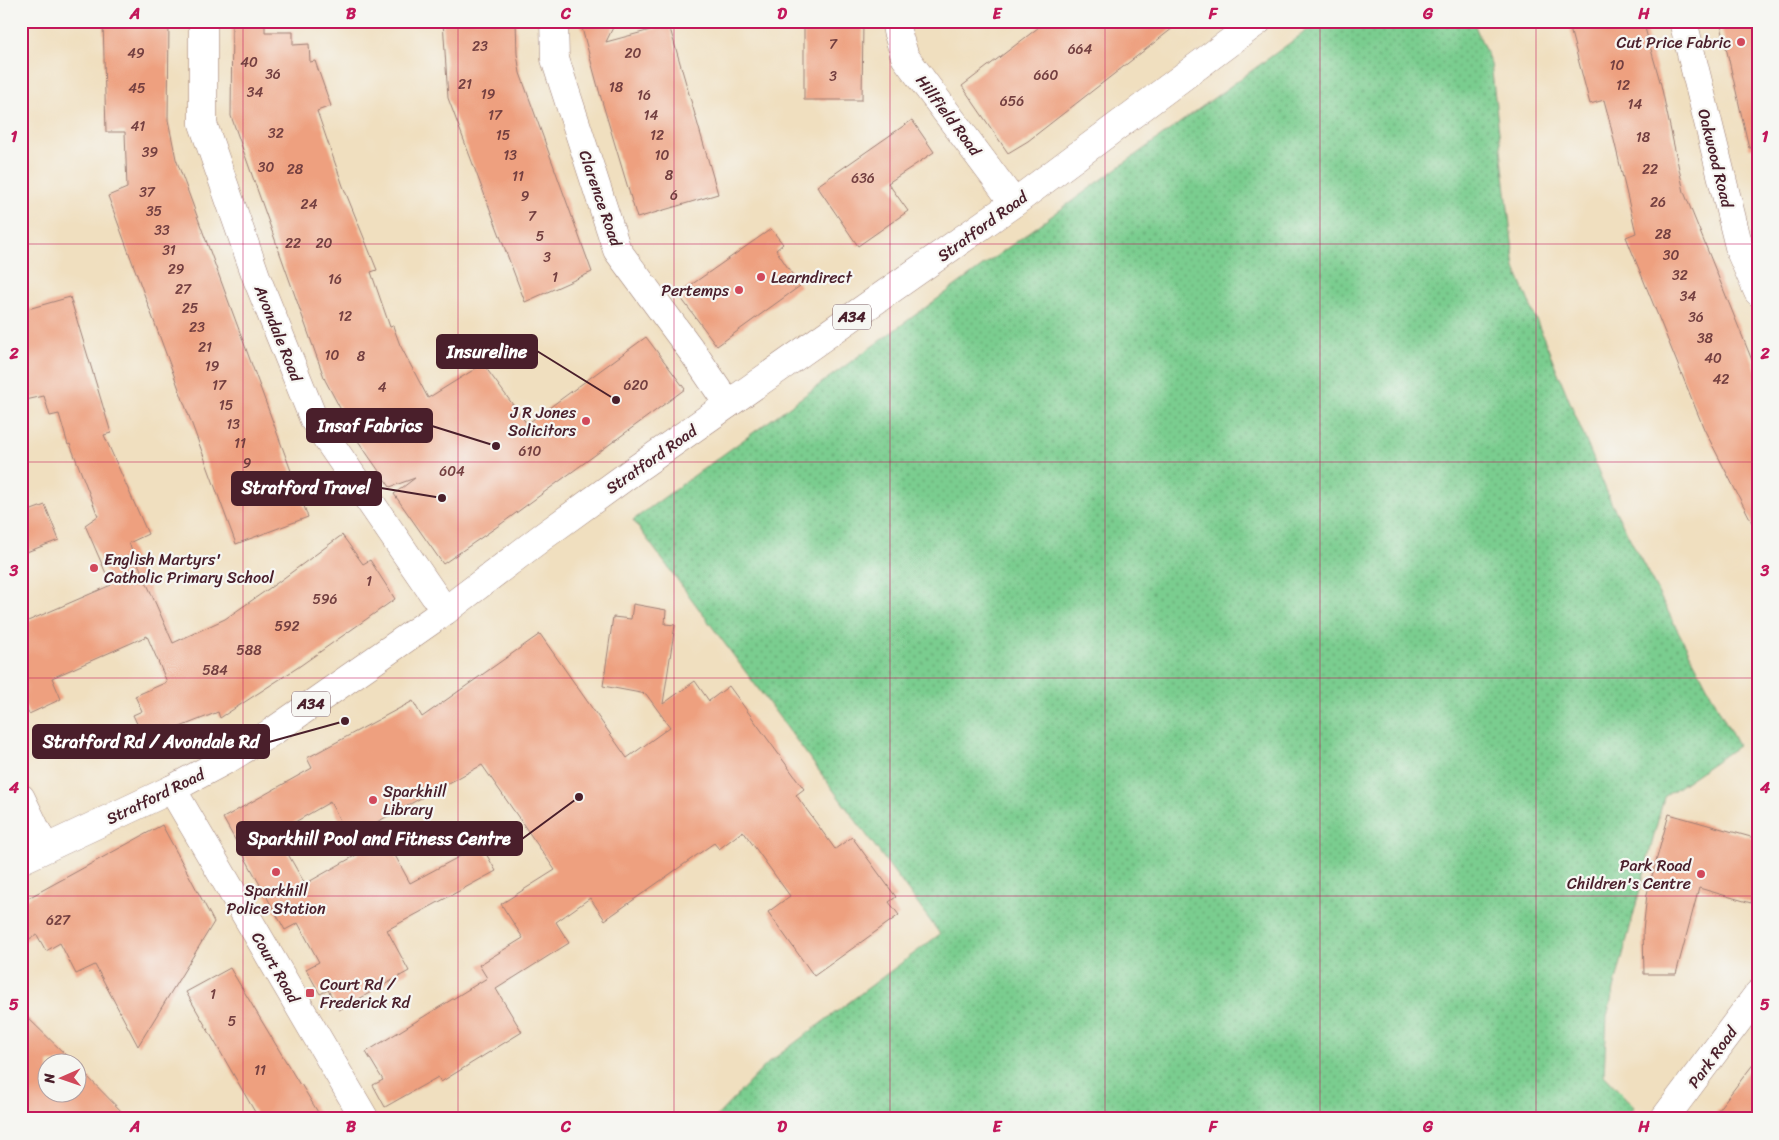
<svg xmlns="http://www.w3.org/2000/svg" width="1779" height="1140" font-family="Sriracha,sans-serif">
<style>
.park{fill:url(#park-dots);stroke:#62765d}
.building{fill:#eea07f;fill-rule:evenodd}
.lines{fill:none;stroke-linecap:round;stroke-linejoin:round}
.street-casing{stroke:#9d7f75;stroke-width:29}
.highway-casing{stroke:#9d7f75;stroke-width:29}
.street{stroke:#fff;stroke-width:28}
.highway{stroke:#fff;stroke-width:28}
.grid{fill:none;stroke:#c2185b;stroke-width:1;stroke-opacity:0.55}
.poi-dot{fill:#d1495b;stroke:#f6f6f2;stroke-width:2}
.labels{text-anchor:middle;stroke-width:4.5;stroke-linejoin:round;paint-order:stroke}
.number-label{font-size:14px;fill:#733f40}
.shield{fill:#f6f6f2;stroke:#7e6067;stroke-width:1}
.shield-label{font-size:15px;font-weight:bold;fill:#4a1f2b}
.poi-label{font-size:16px;fill:#4a1f2b;stroke:#f6f6f2;text-anchor:end}
.street-label{font-size:16px;fill:#4a1f2b;stroke:#f6f6f2}
.leader{fill:none;stroke:#4a1f2b;stroke-width:2}
.callout-dot{fill:#4a1f2b;stroke:#f6f6f2;stroke-width:2}
.callout{fill:#4a1f2b;stroke:#4a1f2b;stroke-width:2}
.callout-label{font-size:18px;text-anchor:middle;font-weight:bold;fill:#fff}
.neatline{fill:none;stroke:#c2185b;stroke-width:2}
.grid-label{font-size:16px;text-anchor:middle;font-weight:bold;fill:#c2185b}
</style>
<defs>
<pattern id="park-dots" width="8" height="8" patternUnits="userSpaceOnUse" patternTransform="scale(1.25)"><rect width="8" height="8" fill="#7acd8f"/><path d="M2 2h.1M6 6h.1" fill="none" stroke="#66a675" stroke-width="1.8" stroke-linecap="round"/></pattern>
</defs>
<rect width="100%" height="100%" fill="#f6f6f2"/>
<filter id="ink" filterUnits="userSpaceOnUse"><feTurbulence type="fractalNoise" baseFrequency=".02" numOctaves="2"/><feDisplacementMap in="SourceGraphic" scale="10" xChannelSelector="R" yChannelSelector="G"/><feConvolveMatrix kernelMatrix="1 2 1 2 8 2 1 2 1" color-interpolation-filters="sRGB"/></filter>
<filter id="wash" filterUnits="userSpaceOnUse"><feTurbulence type="fractalNoise" baseFrequency=".0096" numOctaves="4" result="noise"/><feDisplacementMap in="SourceGraphic" scale="20" xChannelSelector="R" yChannelSelector="G"/><feGaussianBlur stdDeviation="1.12" result="paint"/><feColorMatrix in="noise" values="0 0 0 0 0 0 0 0 0 0 0 0 0 0 0 0 0 1.4 0 .05"/><feComposite in="paint" operator="in"/></filter>
<g filter="url(#wash)">
<rect width="100%" height="100%" fill="#f0dfbf"/>
<polygon class="park" points="1320,21 1473,21 1491,64 1515,268 1611,502 1738,746 1664,797 1607,1016 1604,1075 1634,1107 1626,1119 714,1119 768,1063 940,934 633,520"/>
<g id="blocks">
<g class="building">
<polygon points="103,21 169,21 168,120 176,159 308,517 236,544 108,196 127,188 125,132 106,132"/>
<polygon points="232,21 265,21 265,32 293,32 293,45 309,44 310,62 315,61 331,106 317,111 343,186 377,270 371,272 390,327 393,326 400,345 428,398 483,364 527,424 646,337 685,389 501,524 443,564 394,494 415,478 390,487 356,438 325,380 231,116"/>
<polygon points="443,21 516,21 517,54 520,73 592,272 525,302 448,98"/>
<polygon points="580,21 616,21 606,42 669,25 718,194 637,218 601,98"/>
<polygon points="804,21 863,21 862,100 804,100"/>
<polygon points="1047,21 1182,21 1028,141 1008,153 962,86"/>
<polygon points="1568,21 1643,21 1661,85 1684,192 1758,375 1758,534 1704,429 1626,237 1636,233 1609,119 1604,100 1590,104"/>
<polygon points="1720,21 1758,21 1758,147 1749,148"/>
<polygon points="912,120 934,152 888,183 908,211 858,246 817,186"/>
<polygon points="771,229 783,244 776,250 800,286 717,346 678,294"/>
<polygon points="70,297 111,433 104,435 148,534 129,543 173,643 225,619 277,583 342,535 363,564 370,560 395,599 297,668 220,718 218,712 145,741 133,715 142,711 135,696 167,682 147,636 52,678 61,699 29,714 21,697 21,624 111,585 85,525 98,516 70,444 68,445 59,414 50,416 44,396 21,401 21,311"/>
<polygon points="45,505 59,540 21,554 21,514"/>
<path d="M633,604L666,610L665,624L675,625L663,704L695,681L709,701L729,686L804,789L796,795L835,849L852,837L896,897L889,902L899,915L814,976L768,912L790,896L743,831L719,849L714,843L605,920L590,898L556,922L569,943L496,989L522,1032L441,1082L438,1077L385,1107L373,1085L383,1080L366,1052L487,978L479,965L523,938L501,904L555,870L482,765L377,822L410,883L481,845L496,871L387,930L409,971L339,1010L328,990L320,994L306,969L319,962L298,923L285,930L223,818L312,768L307,758L413,701L422,717L540,634L627,758L670,727L646,694L603,686L613,617L631,619ZM330,802L358,854L305,884L276,833Z"/>
<polygon points="1669,814 1758,839 1758,883 1751,903 1699,888 1676,974 1644,974 1643,931 1647,894"/>
<polygon points="162,825 214,922 138,1046 95,965 76,974 60,943 46,951 37,935 21,943 21,902"/>
<polygon points="230,968 300,1085 301,1084 322,1119 259,1119 186,992"/>
<polygon points="21,1011 73,1062 48,1062 48,1092 78,1092 78,1067 129,1119 21,1119"/>
<polygon points="1758,1058 1758,1119 1711,1119"/>
</g>
</g>
</g>
<g filter="url(#ink)">
<use href="#blocks" fill-opacity="0" stroke="#9d7f75" stroke-width="1"/>
<g class="lines">
<g class="street-casing">
<g id="street">
<polyline points="203,21 203,124 257,279 314,420 445,611"/>
<polyline points="554,21 555,59 617,250 694,354 728,404"/>
<polyline points="896,21 897,31 905,57 1014,203"/>
<polyline points="1683,21 1740,251 1758,292"/>
<polyline points="172,789 365,1119"/>
<polyline points="21,798 45,848"/>
<polyline points="1664,1119 1758,994"/>
</g>
</g>
<g class="highway-casing">
<polyline id="highway" points="21,860 172,789 228,759 272,732 445,611 541,538 636,469 1014,203 1258,21"/>
</g>
<use href="#street" class="street"/>
<use href="#highway" class="highway"/>
</g>
</g>
<path class="grid" d="M243,21V1119M458,21V1119M674,21V1119M890,21V1119M1105,21V1119M1320,21V1119M1536,21V1119M21,244H1758M21,462H1758M21,678H1758M21,896H1758"/>
<g class="poi-dot">
<circle cx="1741" cy="42" r="5"/>
<circle cx="761" cy="277" r="5"/>
<circle cx="739" cy="290" r="5"/>
<circle cx="586" cy="421" r="5"/>
<circle cx="94" cy="568" r="5"/>
<circle cx="373" cy="800" r="5"/>
<circle cx="276" cy="872" r="5"/>
<circle cx="1701" cy="874" r="5"/>
<rect x="305" y="988" width="10" height="10" rx="2.5"/>
</g>
<g class="labels">
<g class="number-label">
<text x="833" y="49">7</text>
<text x="480" y="51">23</text>
<text x="1080" y="54">664</text>
<text x="136" y="58">49</text>
<text x="633" y="58">20</text>
<text x="249" y="67">40</text>
<text x="1617" y="70">10</text>
<text x="273" y="79">36</text>
<text x="1046" y="80">660</text>
<text x="833" y="81">3</text>
<text x="465" y="89">21</text>
<text x="1623" y="90">12</text>
<text x="616" y="92">18</text>
<text x="137" y="93">45</text>
<text x="255" y="97">34</text>
<text x="488" y="99">19</text>
<text x="644" y="100">16</text>
<text x="1012" y="106">656</text>
<text x="1635" y="109">14</text>
<text x="495" y="120">17</text>
<text x="651" y="120">14</text>
<text x="138" y="131">41</text>
<text x="276" y="138">32</text>
<text x="503" y="140">15</text>
<text x="657" y="140">12</text>
<text x="1643" y="142">18</text>
<text x="150" y="157">39</text>
<text x="510" y="160">13</text>
<text x="662" y="160">10</text>
<text x="266" y="172">30</text>
<text x="295" y="174">28</text>
<text x="1650" y="174">22</text>
<text x="669" y="180">8</text>
<text x="518" y="181">11</text>
<text x="863" y="183">636</text>
<text x="147" y="197">37</text>
<text x="674" y="200">6</text>
<text x="525" y="201">9</text>
<text x="1658" y="207">26</text>
<text x="309" y="209">24</text>
<text x="154" y="216">35</text>
<text x="532" y="221">7</text>
<text x="162" y="235">33</text>
<text x="1663" y="239">28</text>
<text x="540" y="241">5</text>
<text x="293" y="248">22</text>
<text x="324" y="248">20</text>
<text x="169" y="255">31</text>
<text x="1671" y="260">30</text>
<text x="547" y="262">3</text>
<text x="176" y="274">29</text>
<text x="1680" y="280">32</text>
<text x="555" y="282">1</text>
<text x="335" y="284">16</text>
<text x="183" y="294">27</text>
<text x="1688" y="301">34</text>
<text x="190" y="313">25</text>
<text x="345" y="321">12</text>
<text x="1696" y="322">36</text>
<text x="197" y="332">23</text>
<text x="1705" y="343">38</text>
<text x="205" y="352">21</text>
<text x="332" y="360">10</text>
<text x="361" y="361">8</text>
<text x="1713" y="363">40</text>
<text x="212" y="371">19</text>
<text x="1721" y="384">42</text>
<text x="219" y="390">17</text>
<text x="636" y="390">620</text>
<text x="382" y="392">4</text>
<text x="226" y="410">15</text>
<text x="233" y="429">13</text>
<text x="240" y="448">11</text>
<text x="530" y="456">610</text>
<text x="247" y="468">9</text>
<text x="452" y="476">604</text>
<text x="369" y="586">1</text>
<text x="325" y="604">596</text>
<text x="287" y="631">592</text>
<text x="249" y="655">588</text>
<text x="215" y="675">584</text>
<text x="58" y="925">627</text>
<text x="213" y="999">1</text>
<text x="232" y="1026">5</text>
<text x="260" y="1075">11</text>
</g>
<g class="shield">
<rect x="833" y="304.5" width="38" height="25" rx="4"/>
<rect x="292" y="691.5" width="38" height="25" rx="4"/>
</g>
<g class="shield-label">
<text x="852" y="322">A34</text>
<text x="311" y="709">A34</text>
</g>
<g class="poi-label">
<text x="1731" y="48">Cut Price Fabric</text>
<text x="771" y="283" text-anchor="start">Learndirect</text>
<text x="729" y="296">Pertemps</text>
<text x="576" y="418">J R Jones<tspan x="576" dy="18">Solicitors</tspan></text>
<text x="104" y="565" text-anchor="start">English Martyrs'<tspan x="104" dy="18">Catholic Primary School</tspan></text>
<text x="383" y="797" text-anchor="start">Sparkhill<tspan x="383" dy="18">Library</tspan></text>
<text x="1691" y="871">Park Road<tspan x="1691" dy="18">Children's Centre</tspan></text>
<text x="276" y="896" text-anchor="middle">Sparkhill<tspan x="276" dy="18">Police Station</tspan></text>
<text x="320" y="990" text-anchor="start">Court Rd /<tspan x="320" dy="18">Frederick Rd</tspan></text>
</g>
<g class="street-label">
<text transform="translate(949 115) rotate(53)" y="6">Hillfield Road</text>
<text transform="translate(1716 158) rotate(76)" y="6">Oakwood Road</text>
<text transform="translate(601 198) rotate(71)" y="6">Clarence Road</text>
<text transform="translate(982 226) rotate(-36)" y="6">Stratford Road</text>
<text transform="translate(279 333) rotate(68)" y="6">Avondale Road</text>
<text transform="translate(651 459) rotate(-35)" y="6">Stratford Road</text>
<text transform="translate(155 796) rotate(-26)" y="6">Stratford Road</text>
<text transform="translate(276 967) rotate(60)" y="6">Court Road</text>
<text transform="translate(1712 1057) rotate(-54)" y="6">Park Road</text>
</g>
</g>
<path class="leader" d="M616 400L537 351M496 446L432 426M442 498L381 488M345 721L269 742M579 797L522 839"/>
<g class="callout-dot">
<circle cx="616" cy="400" r="5"/>
<circle cx="496" cy="446" r="5"/>
<circle cx="442" cy="498" r="5"/>
<circle cx="345" cy="721" r="5"/>
<circle cx="579" cy="797" r="5"/>
</g>
<g class="callout">
<rect x="437" y="335" width="100" height="33" rx="5"/>
<rect x="307" y="409" width="125" height="33" rx="5"/>
<rect x="232" y="472" width="149" height="33" rx="5"/>
<rect x="33" y="725" width="236" height="33" rx="5"/>
<rect x="237" y="822" width="285" height="33" rx="5"/>
</g>
<g class="callout-label">
<text x="487" y="358">Insureline</text>
<text x="370" y="432">Insaf Fabrics</text>
<text x="306" y="494">Stratford Travel</text>
<text x="151" y="748">Stratford Rd / Avondale Rd</text>
<text x="379" y="845">Sparkhill Pool and Fitness Centre</text>
</g>
<rect width="1779" height="1140" fill="none" stroke="#f6f6f2" stroke-width="55"/>
<g transform="translate(62 1078) rotate(268)"><circle r="24" fill="#f6f6f2" stroke="#b1a0a2"/>
<path d="M0-4L9 19L0 12L-9 19Z" fill="#d1495b"/>
<text y="-8" font-size="14" font-weight="bold" text-anchor="middle" fill="#4a1f2b">N</text>
</g>
<rect x="28" y="28" width="1724" height="1084" class="neatline"/>
<g class="grid-label">
<text x="135" y="19">A</text>
<text x="351" y="19">B</text>
<text x="566" y="19">C</text>
<text x="782" y="19">D</text>
<text x="997" y="19">E</text>
<text x="1213" y="19">F</text>
<text x="1428" y="19">G</text>
<text x="1644" y="19">H</text>
<text x="14" y="142">1</text>
<text x="1765" y="142">1</text>
<text x="14" y="359">2</text>
<text x="1765" y="359">2</text>
<text x="14" y="576">3</text>
<text x="1765" y="576">3</text>
<text x="14" y="793">4</text>
<text x="1765" y="793">4</text>
<text x="14" y="1010">5</text>
<text x="1765" y="1010">5</text>
<text x="135" y="1132">A</text>
<text x="351" y="1132">B</text>
<text x="566" y="1132">C</text>
<text x="782" y="1132">D</text>
<text x="997" y="1132">E</text>
<text x="1213" y="1132">F</text>
<text x="1428" y="1132">G</text>
<text x="1644" y="1132">H</text>
</g>
</svg>
